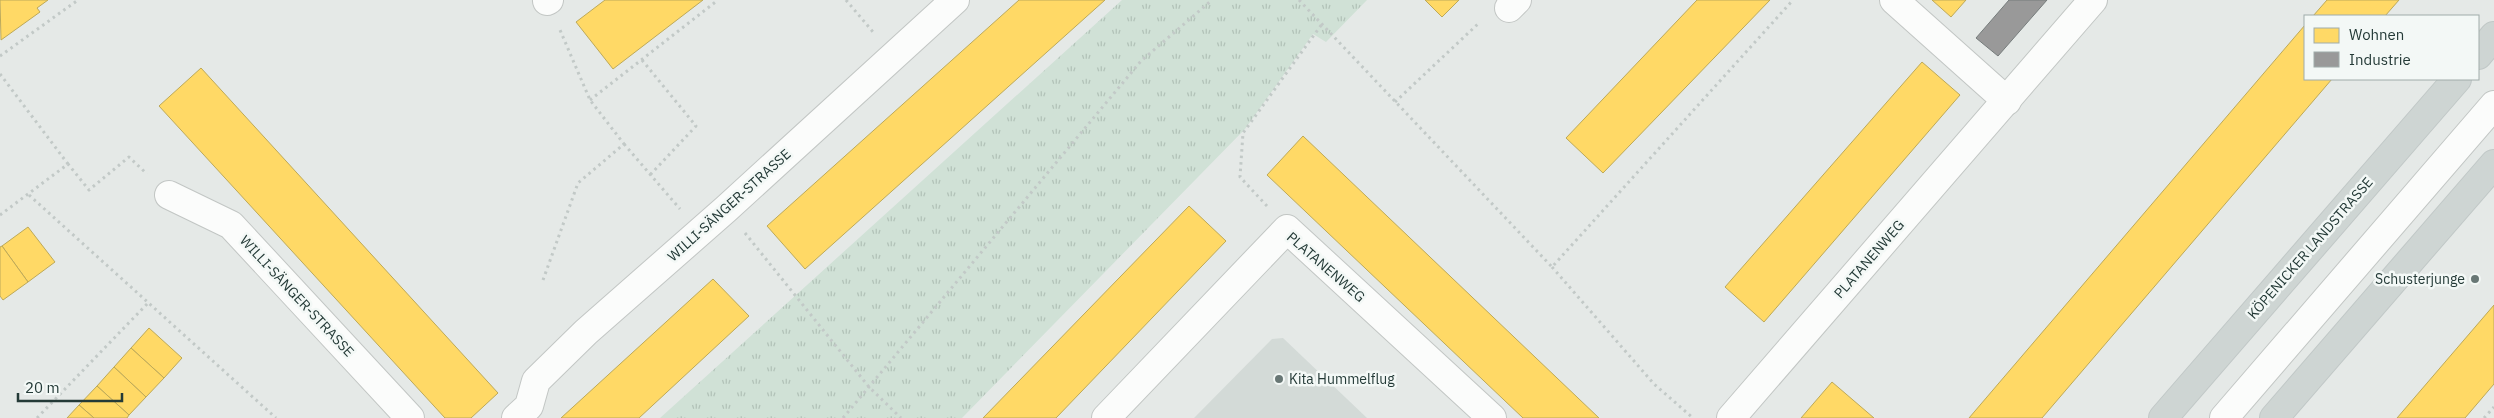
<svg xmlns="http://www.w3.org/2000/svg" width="2494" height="418" font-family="'IBM Plex Sans',sans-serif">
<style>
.built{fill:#d3dad7}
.grass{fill:url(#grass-tufts)}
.homes{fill:#ffd966;stroke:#bda958}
.industry{fill:#999;stroke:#767c7c}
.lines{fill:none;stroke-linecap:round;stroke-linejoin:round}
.minor-casing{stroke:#c2c6c4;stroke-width:30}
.major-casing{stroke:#c1c8c7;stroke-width:30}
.path{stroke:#c2c9c7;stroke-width:3;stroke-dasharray:2.5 4;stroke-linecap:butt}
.minor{stroke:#fbfcfb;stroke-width:28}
.major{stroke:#ced5d3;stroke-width:28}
.poi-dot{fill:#687775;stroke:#f3f8f6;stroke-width:2}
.labels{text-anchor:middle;stroke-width:5;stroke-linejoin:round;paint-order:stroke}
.street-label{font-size:14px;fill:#243a37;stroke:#f3f8f6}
.poi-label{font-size:14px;fill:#243a37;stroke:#f3f8f6;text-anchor:end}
</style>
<defs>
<pattern id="grass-tufts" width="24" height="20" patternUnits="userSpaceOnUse" patternTransform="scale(1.25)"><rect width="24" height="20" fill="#d0e1d6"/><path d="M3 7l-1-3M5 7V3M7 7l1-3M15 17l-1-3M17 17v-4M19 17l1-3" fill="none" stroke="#b2c2b8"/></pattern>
</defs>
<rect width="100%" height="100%" fill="#e5e9e7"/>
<polygon class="built" points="1283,338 1367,418 1194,418 1272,339"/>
<polygon class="grass" points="1122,0 1367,0 1326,42 1313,34 1245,129 962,418 660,418"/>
<g class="homes">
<polygon points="0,0 48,0 37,8 40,12 1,40"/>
<polygon points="605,0 703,0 613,69 576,22"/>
<polygon points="1019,0 1105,0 805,269 767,226"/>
<polygon points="1425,0 1459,0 1442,17"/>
<polygon points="1697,0 1770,0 1603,173 1566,138"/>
<polygon points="1932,0 1966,0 1951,17"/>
<polygon points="2327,0 2399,0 2385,16 2313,16"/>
<polygon points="2305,25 2305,79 2332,79 2042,418 1969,418"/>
<polygon points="1922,62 1960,95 1764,322 1725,287"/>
<polygon points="201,68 498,393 471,418 445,418 159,106"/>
<polygon points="1303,136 1599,418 1523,418 1267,175"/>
<polygon points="1189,206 1226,241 1056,418 983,418"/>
<polygon points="28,227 55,262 28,282 2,246"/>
<polygon points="2,246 28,282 3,300 0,296 0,247"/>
<polygon points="713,279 749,316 639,418 561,418"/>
<polygon points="2494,305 2494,384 2465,418 2397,418"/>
<polygon points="149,328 182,358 164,378 131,348"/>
<polygon points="131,348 164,378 146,397 114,367"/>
<polygon points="114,367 146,397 129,415 97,386"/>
<polygon points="1832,382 1874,418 1801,418"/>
<polygon points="97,386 129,415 127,418 94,418 79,405"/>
<polygon points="79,405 94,418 67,418"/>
</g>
<polygon class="industry" points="2009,0 2047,0 1998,56 1976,38"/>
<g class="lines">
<g class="minor-casing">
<g id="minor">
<polyline points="1894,0 2007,101"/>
<polyline points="547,1 549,0"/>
<polyline points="1509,8 1517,0"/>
<polyline points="169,195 231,225 410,418"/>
<polyline points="516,418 529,406 536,381 586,332 726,209 955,0"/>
<polyline points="1106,418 1287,229 1492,418"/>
<polyline points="1731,418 2093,0"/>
<polyline points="2224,418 2494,105"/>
</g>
</g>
<g class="major-casing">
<g id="major">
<polyline points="2478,55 2494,36"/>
<polyline points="2163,418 2457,79"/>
<polyline points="2274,418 2494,164"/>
</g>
</g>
<g class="path">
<polyline points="846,0 873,32"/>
<polyline points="1299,0 1552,267 1793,0"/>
<polyline points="0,56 78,0"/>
<polyline points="642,60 696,126 650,175"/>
<polyline points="0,74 68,164"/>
<polyline points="590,100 718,0"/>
<polyline points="1395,102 1480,22"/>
<polyline points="624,144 680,209"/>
<polyline points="29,195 276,418"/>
<polyline points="1267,206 1240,177 1243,133 1322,24"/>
<polyline points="0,215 68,164 89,190 129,157 147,174"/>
<polyline points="745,233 869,387 901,418"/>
<polyline points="1552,267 1654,384 1693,418"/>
<polyline points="543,280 578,183 624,144 590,100 560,30"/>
<polyline points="37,418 148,303"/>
<polyline points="843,418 1141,61 1212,0"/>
<polyline points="2484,418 2494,407"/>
</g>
<use href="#minor" class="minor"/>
<use href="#major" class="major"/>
</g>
<g class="poi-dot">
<circle cx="2475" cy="279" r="5"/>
<circle cx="1279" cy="379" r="5"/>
</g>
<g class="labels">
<g class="street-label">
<text transform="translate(729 205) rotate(-42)" y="5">WILLI-SÄNGER-STRASSE</text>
<text transform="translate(2310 248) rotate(-49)" y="5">KÖPENICKER LANDSTRASSE</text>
<text transform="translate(1869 259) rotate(-49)" y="5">PLATANENWEG</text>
<text transform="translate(1326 267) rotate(41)" y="5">PLATANENWEG</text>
<text transform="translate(297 296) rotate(47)" y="5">WILLI-SÄNGER-STRASSE</text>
</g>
<g class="poi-label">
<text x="2465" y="284">Schusterjunge</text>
<text x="1289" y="384" text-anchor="start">Kita Hummelflug</text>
</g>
</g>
<rect x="2304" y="15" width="175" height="65" fill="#f3f8f6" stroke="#a0acaa"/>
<rect x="2314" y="28" width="25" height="15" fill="#ffd966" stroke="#a0acaa"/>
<text x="2349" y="40" font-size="15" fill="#243a37">Wohnen</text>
<rect x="2314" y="52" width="25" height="15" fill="#999999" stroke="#a0acaa"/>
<text x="2349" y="65" font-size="15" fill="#243a37">Industrie</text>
<path d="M18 393v8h104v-8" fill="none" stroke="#243a37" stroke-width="2.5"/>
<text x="25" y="393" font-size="15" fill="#243a37" stroke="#f3f8f6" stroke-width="4" paint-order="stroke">20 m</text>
</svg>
